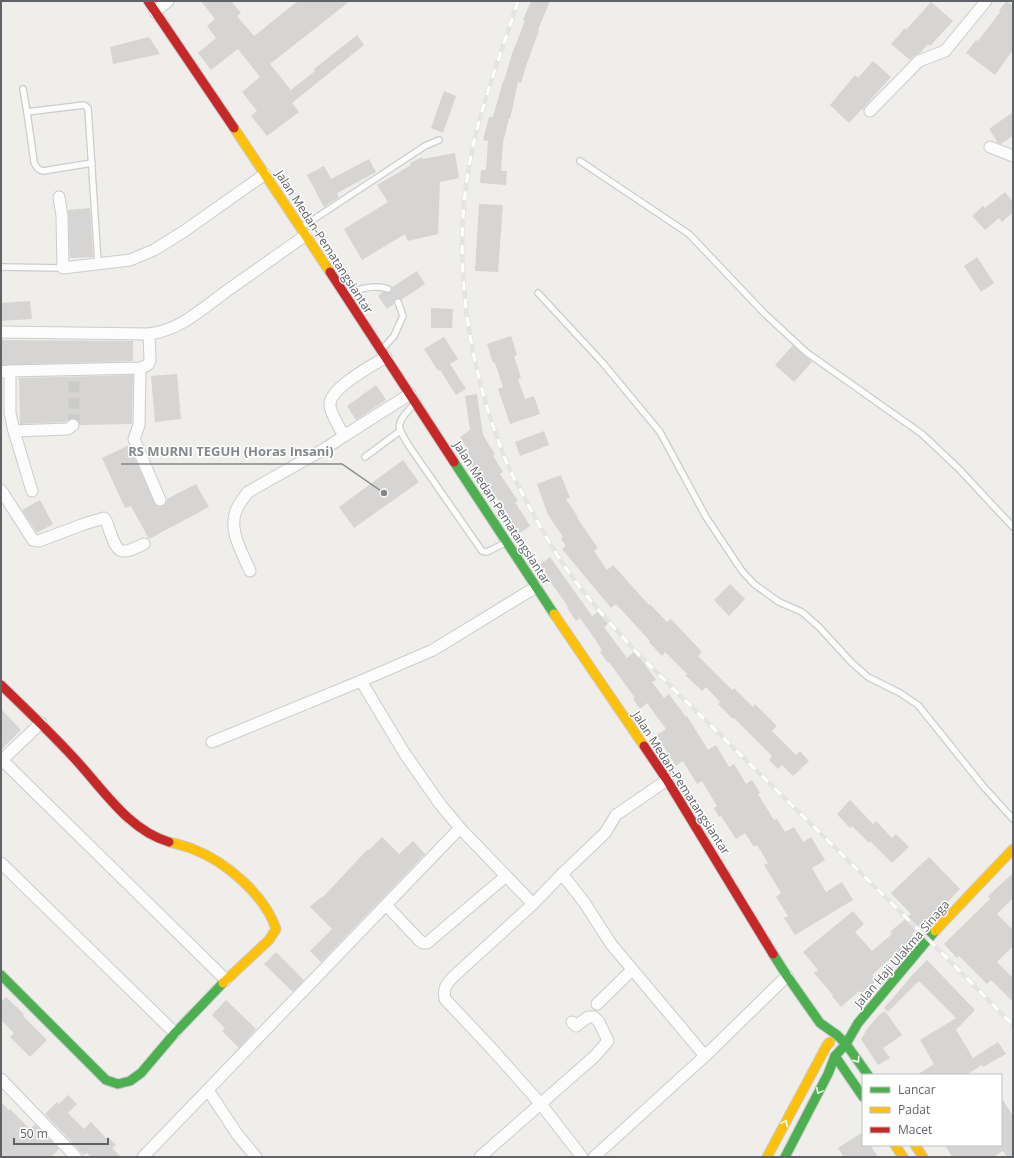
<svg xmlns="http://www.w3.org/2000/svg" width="1014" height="1158" font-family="'Open Sans',sans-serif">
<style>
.building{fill:#d6d5d3}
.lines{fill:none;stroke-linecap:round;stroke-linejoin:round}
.street-tunnel{stroke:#cbcbca;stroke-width:11;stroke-dasharray:11 5.5;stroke-linecap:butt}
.lane-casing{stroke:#cbcccc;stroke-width:8}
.street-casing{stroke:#cbcccc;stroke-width:13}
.fast-casing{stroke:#cacacb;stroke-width:11}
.slow-casing{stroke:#cacacb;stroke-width:11}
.jam-casing{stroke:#cacacb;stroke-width:11}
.lane{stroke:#fdfcfc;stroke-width:5.5}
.street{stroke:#fdfcfc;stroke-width:11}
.fast{stroke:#4caf50;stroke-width:9}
.slow{stroke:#ffc107;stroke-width:9}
.jam{stroke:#c62828;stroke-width:9}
.rail-casing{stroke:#e4e4e4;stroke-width:4.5}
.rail{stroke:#fff;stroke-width:3;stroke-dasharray:9;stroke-linecap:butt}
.oneway{stroke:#f6fbf6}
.labels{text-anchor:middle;stroke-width:3;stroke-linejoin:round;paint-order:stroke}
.street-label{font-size:12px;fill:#5f6368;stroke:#fff}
.leader{fill:none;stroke:#84888a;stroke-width:1.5}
.callout-dot{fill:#84888a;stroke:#fff;stroke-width:1.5}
.callout-label{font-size:13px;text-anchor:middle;font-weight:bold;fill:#84888a;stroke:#fff;stroke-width:3;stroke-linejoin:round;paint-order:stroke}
</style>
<rect width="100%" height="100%" fill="#efeeea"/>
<g class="building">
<polygon points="201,1 231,1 241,13 237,16 254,36 298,1 350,1 270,64 291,90 315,71 314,69 357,35 364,45 292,103 299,112 267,136 251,116 257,111 242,92 260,77 238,49 211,70 198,53 216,38 207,26 215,19"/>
<polygon points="531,1 550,1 538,30 539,31 527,63 521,83 518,82 510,119 509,118 503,143 501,171 507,171 506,185 480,183 481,170 486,170 488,141 483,140 489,117 493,117 503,81 504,81 512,54 525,21 523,20"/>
<polygon points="1006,1 1013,5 1013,50 995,75 966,53 976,40 978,41 1000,12 999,11"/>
<polygon points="931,2 953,21 930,46 928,44 920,53 914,56 910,60 891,44 905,28 906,30"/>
<polygon points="149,37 160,54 113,64 110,47"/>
<polygon points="873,61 891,77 865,106 863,110 862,109 849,123 830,105 855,75 858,78"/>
<polygon points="444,91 456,96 443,133 431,128"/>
<polygon points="1013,112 1013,136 1001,144 998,143 989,129"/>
<polygon points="455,153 459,178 440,182 438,234 408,241 405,234 362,260 344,229 388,202 377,185 411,165 410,163 422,157 423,159"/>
<polygon points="369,159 376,172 337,193 339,197 324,207 307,175 324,166 331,179"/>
<polygon points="1005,192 1013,202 1013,212 1002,222 999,218 985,230 972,216 983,206 985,208"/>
<polygon points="479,204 503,205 498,272 475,271"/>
<polygon points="90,208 93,257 70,258 68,210"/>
<polygon points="977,257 994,283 981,292 964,266"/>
<polygon points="417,271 425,284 401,300 396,298 394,301 394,304 387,309 378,296 383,292 391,292 392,290 392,287"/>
<polygon points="30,301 32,319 1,321 1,303"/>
<polygon points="431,308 453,309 452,328 431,328"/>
<polygon points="511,336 517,355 514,356 521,378 518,379 525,399 534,396 540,414 510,424 498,389 503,387 495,363 493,363 487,344"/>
<polygon points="444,337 458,359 450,364 466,389 456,395 440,370 438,371 424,349"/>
<polygon points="1,340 133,341 133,361 1,365"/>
<polygon points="793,345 812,362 794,382 775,365"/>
<polygon points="177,374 181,419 155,422 151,376"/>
<polygon points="133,375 132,424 80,425 78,420 72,418 65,422 20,424 19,378"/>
<polygon points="376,385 386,400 356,420 347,406"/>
<polygon points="477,394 483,435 495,454 493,456 503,472 500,474 518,501 515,502 530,526 518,534 507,517 509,516 495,495 494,496 486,483 484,484 464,455 469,452 460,437 470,430 465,396"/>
<polygon points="544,431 549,445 520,456 515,442"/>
<polygon points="129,445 156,505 160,507 163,506 166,504 167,499 196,484 209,507 149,539 131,506 125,508 102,458"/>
<polygon points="403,460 419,482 354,528 339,507"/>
<polygon points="561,475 570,498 566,499 578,517 577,518 598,548 594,551 607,570 613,565 649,605 650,604 667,622 671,619 702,652 698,656 732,690 734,688 753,707 755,704 777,726 772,731 796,755 800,751 809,761 793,776 782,765 778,769 769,760 772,756 734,718 733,719 718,704 720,702 706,687 702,691 685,675 687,674 665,652 662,656 649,642 650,641 616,604 611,608 562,549 566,546 561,539 563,537 548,515 537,484"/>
<polygon points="40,500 53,524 37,533 22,510"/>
<polygon points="550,557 592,616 599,611 608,624 604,627 627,658 635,651 656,680 652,682 664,698 669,694 686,717 687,716 708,750 716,745 729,767 734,764 746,784 752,780 760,793 758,794 774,820 777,819 785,832 794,827 803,842 811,837 825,860 812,868 826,892 842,882 853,900 795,935 784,918 788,916 776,897 781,893 764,865 768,863 757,845 754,847 745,833 736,839 721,816 719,817 714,808 717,806 702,781 697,784 683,761 676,766 657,735 666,729 647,703 640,709 633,699 635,698 609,662 608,663 600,652 602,650 595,639 580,618 576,621 567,608 568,607 560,595 538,566"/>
<polygon points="730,584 745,599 729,616 714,600"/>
<polygon points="1,709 21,730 1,750"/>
<polygon points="850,800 873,824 876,821 892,838 896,834 909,847 892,863 870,841 869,843 852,826 850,828 837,814"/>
<polygon points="382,837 399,854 413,841 425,854 321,962 310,951 332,929 310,907 321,897 322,898 368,849 369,850"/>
<polygon points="929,857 960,889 933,917 931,916 912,934 915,938 909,946 894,959 892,957 872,975 877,980 861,994 859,991 841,1007 832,996 833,995 814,973 818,970 803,952 853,911 864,924 855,932 872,951 892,934 890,932 911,914 891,893"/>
<polygon points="1013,873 1013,898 997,914 1013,930 1013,946 997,962 1013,978 1013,1002 991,980 987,984 959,956 957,958 944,944 990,899 988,896"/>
<polygon points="276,952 304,980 293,992 264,964"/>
<polygon points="927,960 975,1010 956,1030 973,1058 998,1042 1006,1054 983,1067 982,1065 966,1075 917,1075 934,1064 920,1040 956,1018 919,981 888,1012 884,1008 915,972"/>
<polygon points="6,997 24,1014 23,1016 47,1040 30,1057 10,1037 14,1033 1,1020 1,1002"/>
<polygon points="226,1000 256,1029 239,1048 222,1031 225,1028 212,1015"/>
<polygon points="885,1011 902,1035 883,1048 890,1058 878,1065 861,1039 867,1029 879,1015"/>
<polygon points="68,1095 77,1104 68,1113 84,1129 91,1122 106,1138 108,1137 116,1145 112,1148 121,1157 91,1157 87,1153 84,1155 45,1114 57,1102 59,1104"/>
<polygon points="1001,1097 1013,1116 1013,1157 1007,1157 1003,1151 993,1157 952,1157 945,1145 1001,1145"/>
<polygon points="1,1102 9,1110 10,1109 30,1129 35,1124 59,1149 51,1157 1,1157"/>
<polygon points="863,1132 863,1145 870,1145 878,1157 844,1157 838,1148"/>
</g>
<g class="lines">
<polyline class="street-tunnel" points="73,425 74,423 74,378"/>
<g class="lane-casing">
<g id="lane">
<polyline points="23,89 27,112 84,105 88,108 98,263"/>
<path d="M27,112L34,162C36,167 37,169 43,171L92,163"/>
<polyline points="580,161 689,234 765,314 806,352 922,434 959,469 1013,527"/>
<polyline points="305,225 425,146 439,140"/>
<polyline points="1,267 63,268"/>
<path d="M348,292C361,289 376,284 388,289"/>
<polyline points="538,293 602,362 660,432 706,517 742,571 754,584 779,602 802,612 819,627 852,663 868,677 900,693 918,705 983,786 1013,819"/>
<polyline points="384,347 394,336 403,316 398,302"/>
<path d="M413,405C396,425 395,423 409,446L482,551L487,552L503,544"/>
<polyline points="365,457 400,431"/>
</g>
</g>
<g class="street-casing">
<g id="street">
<polyline points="155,12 168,1"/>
<polyline points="870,111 919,61 945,51 986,1"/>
<polyline points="990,147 1013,156"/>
<polyline points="59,197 62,216 63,268 130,260 154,250 183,232 265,174"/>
<path d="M1,332L149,334C181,330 203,308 228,290C254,272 280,253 306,235"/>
<polyline points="140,368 139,425 134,439 160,500"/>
<polyline points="10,371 10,413 14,431 32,491"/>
<path d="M1,372L10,371L140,368C145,366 149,366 150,360L149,334"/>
<polyline points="14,431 68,429 73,425"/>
<polyline points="344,436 410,394"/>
<path d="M1,490L33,540L39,541L84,524L104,518C107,521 108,525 109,529C118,554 119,556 144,544"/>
<path d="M250,571C243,554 228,530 236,511C238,504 244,498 248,492L326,448L344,436C340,428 330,413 330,405C329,388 373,365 386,357"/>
<polyline points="361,681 405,754 440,804 460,828 533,904"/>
<polyline points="212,742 361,681 433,650 536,587"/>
<polyline points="2,760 226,980"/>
<polyline points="1,761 41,723"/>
<polyline points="1,863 175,1033"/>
<polyline points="562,874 584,902 611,944 705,1056"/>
<polyline points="386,905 419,940 423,943 427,943 506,876"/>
<polyline points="597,1004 632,970"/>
<polyline points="1,1079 76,1157"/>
<polyline points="208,1090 237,1134 256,1157"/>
<polyline points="143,1157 460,828"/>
<polyline points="480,1157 595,1056 608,1041 599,1022 594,1017 588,1017 576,1026 572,1022"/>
<path d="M582,1157L540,1103L492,1049L445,999C443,988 446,985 453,977L533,904L562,874L605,833L616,815L667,780"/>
<polyline points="594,1157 705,1056 787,976"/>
</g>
</g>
<g class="fast-casing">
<g id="fast">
<polyline points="454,462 554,614"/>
<polyline points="773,954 787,976 820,1023 837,1035 846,1044 835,1056 828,1074 785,1157"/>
<polyline points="1,975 106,1080 118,1084 130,1081 141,1073 175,1033 223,983"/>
<polyline points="835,1056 863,1097"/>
<polyline points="868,1075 846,1044 858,1023 935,931"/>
</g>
</g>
<g class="slow-casing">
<g id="slow">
<polyline points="234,128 330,272"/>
<polyline points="554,614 644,746"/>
<path d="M169,842C177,844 186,846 193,849C226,862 265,895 276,929L269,940L223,983"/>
<polyline points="935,931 1013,849"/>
<polyline points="895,1145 903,1157"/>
<polyline points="915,1145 923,1157"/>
<polyline points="767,1157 827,1045 830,1042"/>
</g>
</g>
<g class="jam-casing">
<g id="jam">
<polyline points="148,1 234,128"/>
<polyline points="330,272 454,462"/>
<path d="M1,685C26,709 51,733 74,758C103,789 128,830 169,842"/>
<polyline points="644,746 667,780 773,954"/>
</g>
</g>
<use href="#lane" class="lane"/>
<use href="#street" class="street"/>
<use href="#fast" class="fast"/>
<use href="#slow" class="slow"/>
<use href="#jam" class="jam"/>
<g class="rail-casing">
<path id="rail" d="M518,1C501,54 480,107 470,161C451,261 468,367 506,461C510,472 517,483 522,493C537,522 554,552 573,578C593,605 616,630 638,654L928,939L1013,1025"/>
</g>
<use href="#rail" class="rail"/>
</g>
<defs><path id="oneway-chevron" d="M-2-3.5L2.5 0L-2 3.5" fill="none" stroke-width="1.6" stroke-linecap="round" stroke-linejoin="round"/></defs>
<g class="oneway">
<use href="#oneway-chevron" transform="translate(857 1060) rotate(55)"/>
<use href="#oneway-chevron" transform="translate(819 1091) rotate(118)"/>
<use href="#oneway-chevron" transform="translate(785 1123) rotate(-62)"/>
</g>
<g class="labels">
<g class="street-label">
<text transform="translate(324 242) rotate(57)" y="4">Jalan Medan-Pematangsiantar</text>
<text transform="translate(502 513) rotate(57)" y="4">Jalan Medan-Pematangsiantar</text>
<text transform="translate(681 783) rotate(57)" y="4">Jalan Medan-Pematangsiantar</text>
<text transform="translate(902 954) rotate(-49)" y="4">Jalan Haji Ulakma Sinaga</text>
</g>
</g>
<path class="leader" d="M384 493L342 464H121"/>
<circle class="callout-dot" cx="384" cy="493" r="4"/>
<g class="callout-label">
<text x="231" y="456">RS MURNI TEGUH (Horas Insani)</text>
</g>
<rect width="1014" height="1158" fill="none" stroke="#5f6368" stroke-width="4"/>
<rect x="862" y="1074" width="140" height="72" fill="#ffffff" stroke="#bfc1c3"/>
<rect x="870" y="1087" width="20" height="6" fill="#4caf50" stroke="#bfc1c3"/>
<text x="898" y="1094" font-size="12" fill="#5f6368">Lancar</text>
<rect x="870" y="1107" width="20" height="6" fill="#ffc107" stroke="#bfc1c3"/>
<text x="898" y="1114" font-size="12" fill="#5f6368">Padat</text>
<rect x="870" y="1127" width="20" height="6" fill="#c62828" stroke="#bfc1c3"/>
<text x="898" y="1134" font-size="12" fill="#5f6368">Macet</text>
<path d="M14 1138v6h94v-6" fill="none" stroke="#5f6368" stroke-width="2"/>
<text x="20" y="1138" font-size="12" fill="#5f6368" stroke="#ffffff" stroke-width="3" paint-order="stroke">50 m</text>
</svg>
